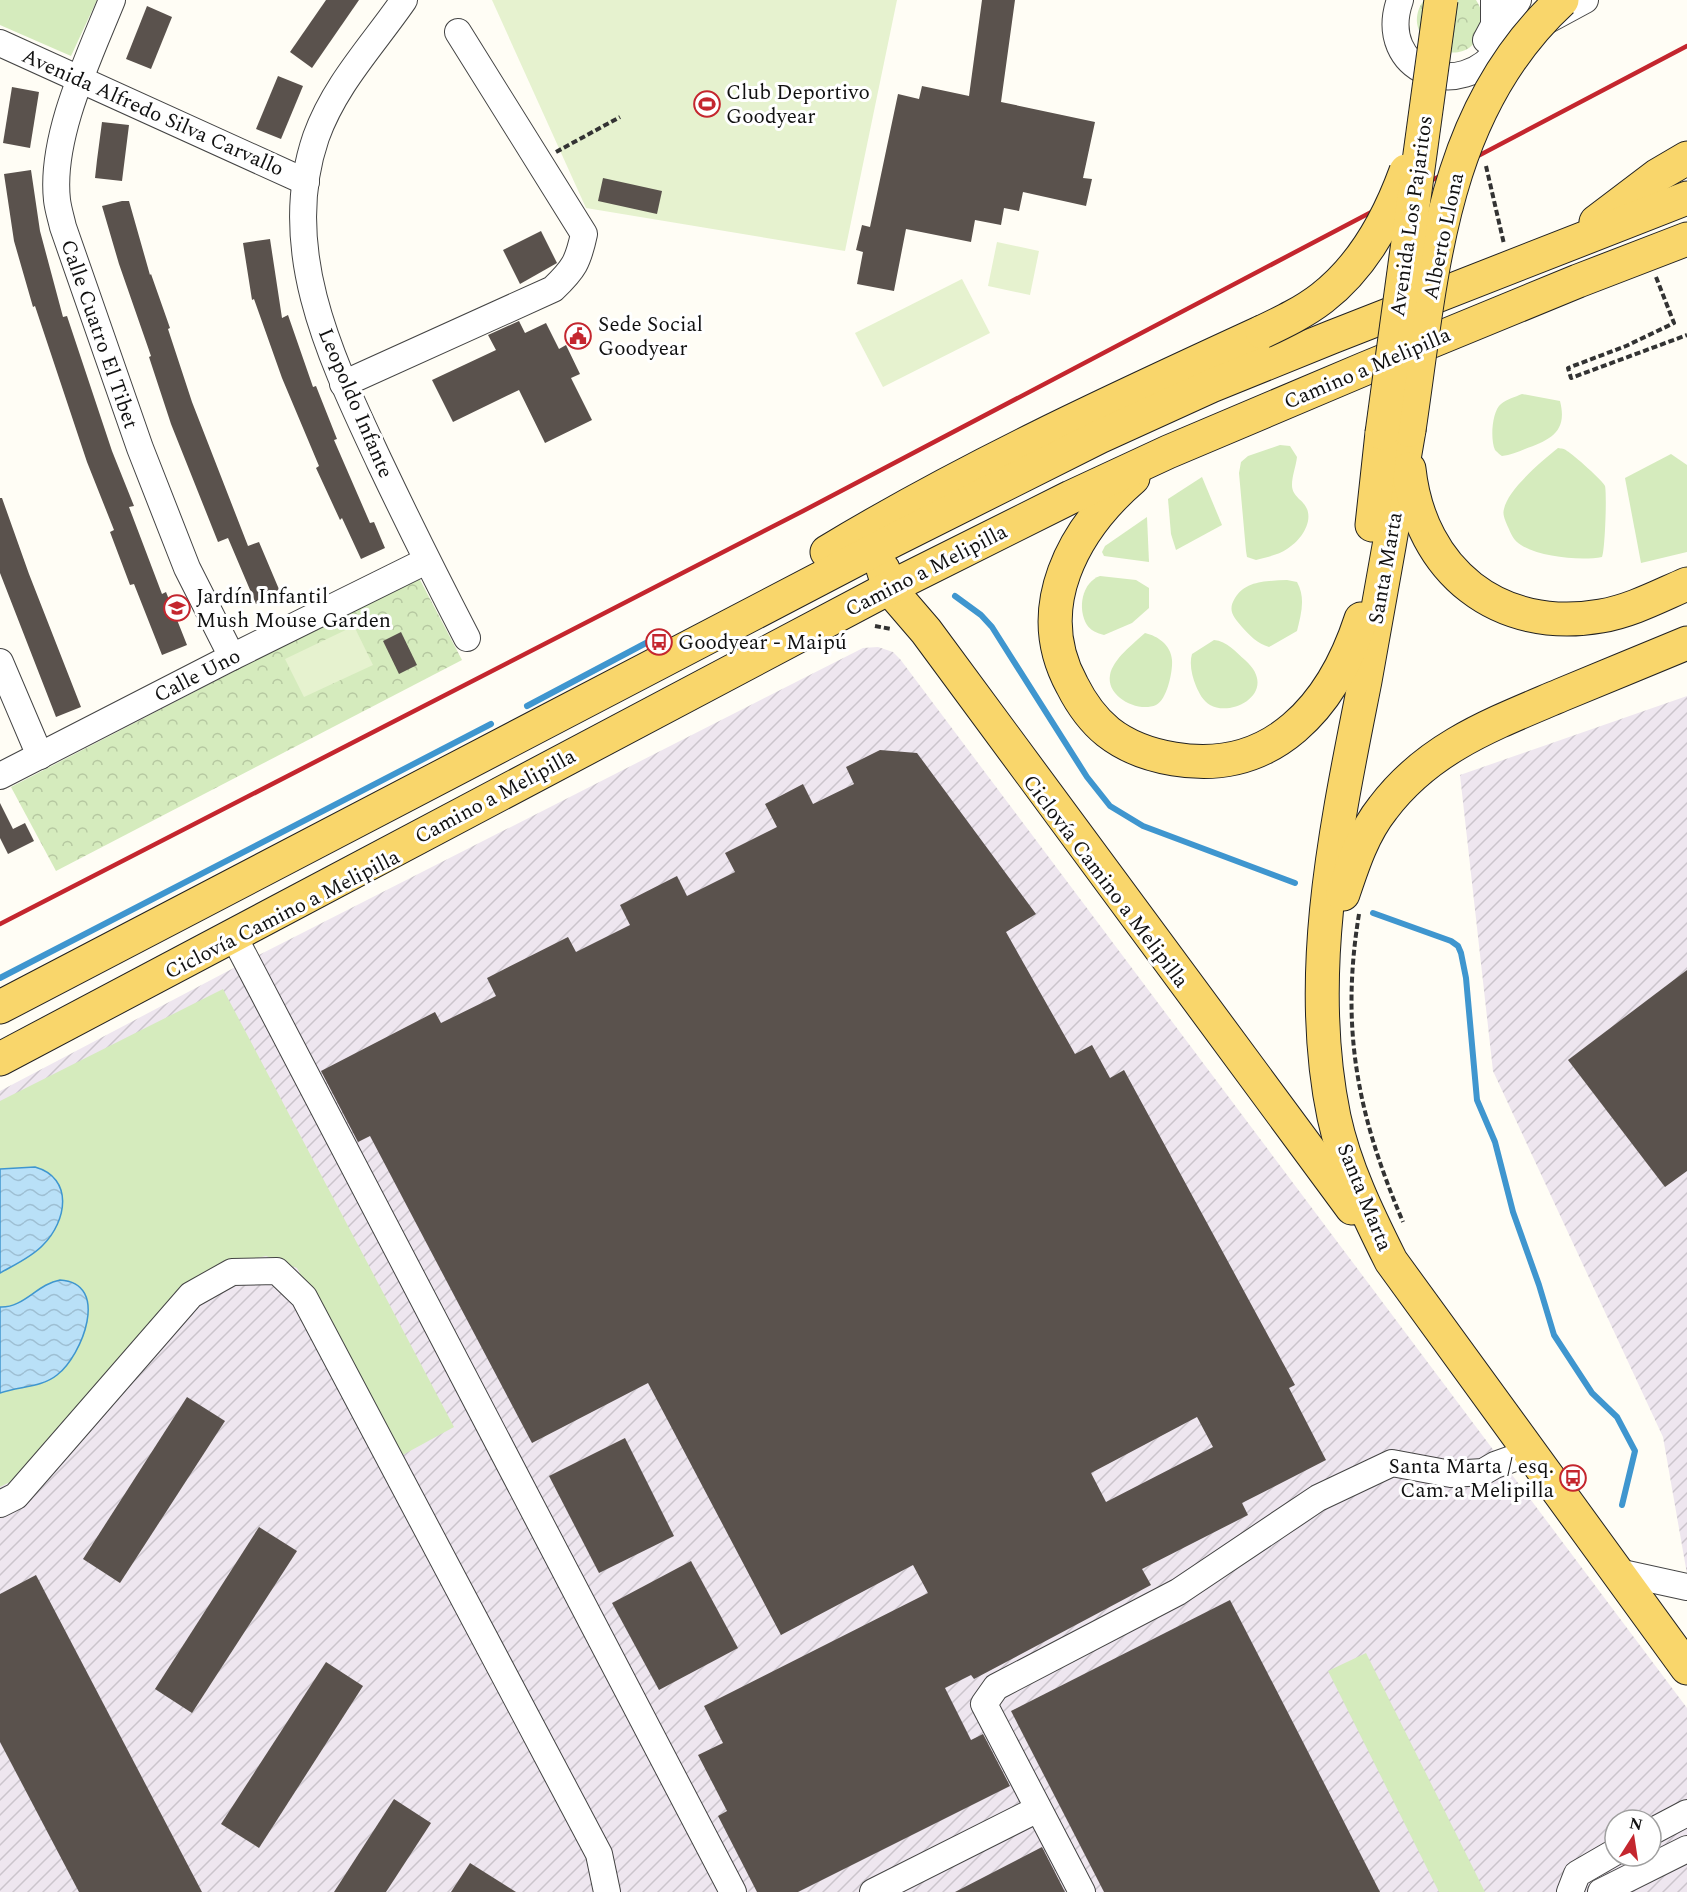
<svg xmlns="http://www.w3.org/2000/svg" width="1687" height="1892" font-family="Spectral,serif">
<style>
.industrial{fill:url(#industrial-furrows);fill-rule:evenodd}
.grass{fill:#d5ebbd}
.park{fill:url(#park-crowns)}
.pitch{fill:#e6f2cf}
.water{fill:url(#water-waves);stroke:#3f96cf;stroke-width:1.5}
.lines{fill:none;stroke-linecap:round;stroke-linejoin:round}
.stream{stroke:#3f96cf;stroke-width:6}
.building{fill:#5a524d;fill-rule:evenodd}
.minor-casing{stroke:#444;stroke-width:28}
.major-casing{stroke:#222;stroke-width:35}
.path{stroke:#333;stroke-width:4;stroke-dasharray:6 3;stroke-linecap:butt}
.minor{stroke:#fff;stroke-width:26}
.major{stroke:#f9d66b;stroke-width:33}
.rail{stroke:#c4262e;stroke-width:4.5}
.major-bridge-casing{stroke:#222;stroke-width:35;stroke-linecap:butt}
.major-bridge{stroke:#f9d66b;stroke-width:33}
.labels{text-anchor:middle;stroke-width:6;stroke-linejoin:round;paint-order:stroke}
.poi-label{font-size:21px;fill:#111;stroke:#fff;text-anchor:start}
.street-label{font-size:21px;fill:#111;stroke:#fff}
</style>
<defs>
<pattern id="industrial-furrows" width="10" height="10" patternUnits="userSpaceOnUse" patternTransform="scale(1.5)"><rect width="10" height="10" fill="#eee6ef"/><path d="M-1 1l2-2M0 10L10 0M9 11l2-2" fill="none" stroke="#cbc4cc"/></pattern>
<pattern id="park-crowns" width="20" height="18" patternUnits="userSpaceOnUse" patternTransform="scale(1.5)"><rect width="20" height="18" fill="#d5ebbd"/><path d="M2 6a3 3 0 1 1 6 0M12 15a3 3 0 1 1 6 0" fill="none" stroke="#b6c8a1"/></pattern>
<pattern id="water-waves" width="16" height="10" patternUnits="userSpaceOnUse" patternTransform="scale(1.5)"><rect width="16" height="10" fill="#b9e0f7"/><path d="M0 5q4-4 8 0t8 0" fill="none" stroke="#9ebfd3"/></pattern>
</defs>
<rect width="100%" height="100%" fill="#fffdf5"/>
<g class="industrial">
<path d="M878,647L893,652L900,659L1687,1708V1892H0V1091L247,961L863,648ZM1615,1820H1651V1856H1615Z"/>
<polygon points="1687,696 1687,1574 1663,1437 1493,1071 1460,775"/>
</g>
<g class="grass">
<polygon points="0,0 97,0 71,56 0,25"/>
<path d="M1522,394L1560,401C1568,432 1550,440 1525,449C1518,452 1510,455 1502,456C1500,455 1496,451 1495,450C1490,439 1492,411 1501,404C1507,399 1515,397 1522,394Z"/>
<path d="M1280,445L1290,446L1297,457C1296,466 1292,476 1292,485C1292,497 1304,500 1307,509C1313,524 1299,542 1287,549C1279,555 1266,557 1256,560L1247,557L1246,551L1239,473L1241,462L1248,456Z"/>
<path d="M1558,448C1562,449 1564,448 1567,451C1573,454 1604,482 1605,486C1607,494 1605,551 1602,557C1581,561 1540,557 1521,545C1514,541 1511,534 1508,527C1506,522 1502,515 1504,509C1508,489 1542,461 1558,448Z"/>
<polygon points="1671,454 1687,465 1687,552 1641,563 1625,478"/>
<polygon points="1202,477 1222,525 1176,550 1171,534 1168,499"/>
<polygon points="1147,517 1149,562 1104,556 1102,552 1105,546"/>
<path d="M1100,576L1136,580L1149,588V608L1132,623L1104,635C1097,633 1091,631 1087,625C1077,609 1082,582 1100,576Z"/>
<path d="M1287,580L1297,582C1306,598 1301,614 1297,631L1269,647C1258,644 1249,635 1242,627C1234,617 1227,611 1235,598C1246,580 1268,581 1287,580Z"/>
<path d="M1145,633C1158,636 1171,645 1172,660C1173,671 1167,700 1156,705C1138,713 1106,697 1110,675C1113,659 1133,644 1145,633Z"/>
<path d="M1214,640C1227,641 1236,652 1245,660C1280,691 1233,718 1210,705C1203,701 1199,693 1196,686C1192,676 1189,664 1192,654Z"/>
<polygon points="223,989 454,1427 399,1457 297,1268 266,1256 231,1264 186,1286 10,1482 0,1487 0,1101"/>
<polygon points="1366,1653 1485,1892 1439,1892 1328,1671"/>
</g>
<g class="park">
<path d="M1424,0H1476C1483,11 1484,19 1480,31C1468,77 1394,41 1424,0Z"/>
<polygon points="418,576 462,660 56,871 11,787"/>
</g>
<g class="pitch">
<polygon points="492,0 897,0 845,251 586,208"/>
<polygon points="997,242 1039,251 1030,295 988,286"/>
<polygon points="962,279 990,333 883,387 855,333"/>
<polygon points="354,626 373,665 304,697 285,659"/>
</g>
<g class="water">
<path d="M35,1167C74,1178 67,1221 43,1245C32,1257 14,1265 0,1273V1169Z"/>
<path d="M60,1280C111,1283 82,1356 57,1375C41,1388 19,1386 0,1393V1307C24,1308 37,1284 60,1280Z"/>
</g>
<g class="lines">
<g class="stream">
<polyline points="955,596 981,615 992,627 1087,777 1110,806 1143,826 1295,883"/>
<polyline points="527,706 646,643"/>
<polyline points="1373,913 1451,941 1458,946 1461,953 1466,978 1477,1100 1495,1142 1513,1212 1539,1285 1554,1335 1592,1393 1617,1417 1635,1451 1622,1505"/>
<polyline points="0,978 491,724"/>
</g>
</g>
<g class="building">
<polygon points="326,0 359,0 312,68 290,52"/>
<polygon points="982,0 1015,0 1001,102 1095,122 1083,178 1092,179 1086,206 1023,192 1019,211 1004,208 1001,225 975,220 971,242 906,229 894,291 857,284 863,252 856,250 862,225 870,227 898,94 919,99 922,86 969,96"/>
<polygon points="147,6 172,17 151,69 126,59"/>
<polygon points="278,76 303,86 281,139 256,129"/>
<polygon points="12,87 39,92 30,148 3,143"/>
<polygon points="102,122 129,125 122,181 95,178 97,160 99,160 97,160"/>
<polygon points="31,170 40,231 63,317 67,316 112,451 134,506 129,507 162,594 166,592 187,645 162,655 134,584 130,585 110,532 114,530 87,462 35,306 33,307 14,241 4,174"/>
<polygon points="603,178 662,191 657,214 598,201"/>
<polygon points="122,201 129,201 150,275 151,274 170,328 168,329 192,402 248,546 259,542 281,594 256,604 228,538 218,542 171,424 149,357 151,356 119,264 102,206"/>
<polygon points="541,231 557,263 520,284 503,250"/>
<polygon points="270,239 282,318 288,315 313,387 316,386 337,439 334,440 370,523 374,522 385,548 361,559 342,518 340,520 316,468 319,466 282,378 254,299 252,300 243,243"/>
<polygon points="519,321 525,333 546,323 559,349 566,345 580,374 571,378 592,420 545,443 519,390 453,422 432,380 496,350 488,335"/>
<polygon points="0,498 2,498 29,574 81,707 56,717 0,573"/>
<polygon points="401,632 417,665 399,674 383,641"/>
<path d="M880,750L917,753L1036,914L1006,932L1075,1054L1092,1045L1110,1078L1124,1070L1295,1385L1289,1388L1326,1460L1242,1503L1248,1515L1142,1569L1151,1585L974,1679L971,1675L945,1688L971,1740L983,1734L1010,1786L798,1892H757L718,1816L727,1811L698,1755L723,1743L704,1706L928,1593L913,1565L781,1635L648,1383L532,1443L370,1136L358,1142L321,1071L435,1012L441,1023L496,996L487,978L568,937L576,952L630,925L620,905L677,876L687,896L735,872L725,853L777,827L765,804L803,784L813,804L854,784L846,767ZM1197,1417L1213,1447L1106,1502L1091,1473Z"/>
<polygon points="0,803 13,829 25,823 34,841 8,854 0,838"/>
<polygon points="1687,970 1687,1171 1665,1187 1568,1060"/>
<polygon points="187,1397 225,1421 120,1583 83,1559"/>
<polygon points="625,1438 674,1536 599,1573 549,1476"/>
<polygon points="259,1527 297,1551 192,1713 155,1689"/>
<polygon points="691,1561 738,1648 659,1690 612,1603"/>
<polygon points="36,1575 202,1892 79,1892 0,1742 0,1594"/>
<polygon points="1230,1600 1380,1892 1104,1892 1011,1711"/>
<polygon points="326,1662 363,1686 259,1848 221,1824"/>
<polygon points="394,1799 431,1823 386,1892 334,1892"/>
<polygon points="1042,1847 1065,1892 955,1892"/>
<polygon points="470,1863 516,1892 451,1892"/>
</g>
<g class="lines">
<g class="minor-casing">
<g id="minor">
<path d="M112,0C89,57 50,137 57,200C58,209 61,218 63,227L140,448L187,568L232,657"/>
<path d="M404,0C373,45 335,84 316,137C277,251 333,362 380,463C408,522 437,580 467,638"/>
<path d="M1400,0C1375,72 1462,104 1500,47C1507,36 1507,23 1511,12C1513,8 1516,4 1518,0"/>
<polyline points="1548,20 1585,0"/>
<polyline points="1486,40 1494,25 1494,0"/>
<polyline points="0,43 306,182"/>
<path d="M343,384L553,289C574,269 578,262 584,234L458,32"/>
<polyline points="0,662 40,756"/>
<polyline points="0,776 232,657 426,561"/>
<polyline points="233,935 733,1892"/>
<polyline points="0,1504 16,1496 191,1295 232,1272 277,1271 304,1297 599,1854 607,1892"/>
<polyline points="1618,1572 1687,1587"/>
<polyline points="1651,1832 1687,1813"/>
<polyline points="873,1892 1038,1809"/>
<polyline points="1082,1892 984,1704 996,1687 1178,1592 1318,1498 1392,1463 1451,1474 1483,1472 1495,1465 1531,1452"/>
<polyline points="1570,1892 1577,1874 1615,1852"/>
<polyline points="1601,1892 1687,1849"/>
</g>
</g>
<g class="major-casing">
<g id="major">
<polyline points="1596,222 1658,175 1687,158"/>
<path d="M1409,430C1395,514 1380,597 1365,681C1337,823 1304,973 1334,1117C1345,1168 1368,1215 1391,1261L1687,1668"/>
<path d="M1409,469C1420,571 1499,634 1601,616C1631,611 1659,596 1687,584"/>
<path d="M1133,478C1073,530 1030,608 1072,685C1081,703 1092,719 1108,732C1127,747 1150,755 1174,759C1273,776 1333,705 1361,619"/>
<polyline points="1372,525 1382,433"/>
<path d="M827,552C966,468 1114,400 1262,332"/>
<polyline points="883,569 889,588 926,631 1352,1208"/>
<path d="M1343,894C1353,864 1363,833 1383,808C1429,747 1493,724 1561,695C1603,678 1645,660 1687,643"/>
<polyline points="0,1007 892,541 1099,437 1211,386 1332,337 1687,198"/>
<polyline points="0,1059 889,588 1071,497 1168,452 1364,369 1578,281 1687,239"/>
</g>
</g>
<g class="path">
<polyline points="556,152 620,117"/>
<polyline points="1486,166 1504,244"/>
<polyline points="1656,277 1674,323 1626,346 1568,368 1571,378 1687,335"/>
<polyline points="875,626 891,629"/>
<path d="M1359,914C1340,1030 1358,1116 1403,1222"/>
</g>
<use href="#minor" class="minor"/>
<use href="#major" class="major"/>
<polyline class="rail" points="0,924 803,511 1687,46"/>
<g class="major-bridge-casing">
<g id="major-bridge">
<path d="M1262,332C1283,322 1304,312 1322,298C1362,267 1389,218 1406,171"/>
<path d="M1409,430C1432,277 1439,113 1562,0"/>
<polyline points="1382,433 1441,0"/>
</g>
</g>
<use href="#major-bridge" class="major-bridge"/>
</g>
<defs>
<g id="stadium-ring" transform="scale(1.35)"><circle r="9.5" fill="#fff" stroke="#c4262e" stroke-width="1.5"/><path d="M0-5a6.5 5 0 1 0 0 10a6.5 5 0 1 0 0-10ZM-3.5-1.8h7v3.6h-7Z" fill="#c4262e"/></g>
<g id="civic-ring" transform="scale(1.35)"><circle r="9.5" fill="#fff" stroke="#c4262e" stroke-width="1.5"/><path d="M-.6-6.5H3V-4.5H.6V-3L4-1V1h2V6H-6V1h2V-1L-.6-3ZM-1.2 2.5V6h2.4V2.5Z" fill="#c4262e"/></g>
<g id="school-ring" transform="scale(1.35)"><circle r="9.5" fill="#fff" stroke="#c4262e" stroke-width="1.5"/><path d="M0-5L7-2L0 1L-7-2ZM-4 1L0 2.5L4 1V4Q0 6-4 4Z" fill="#c4262e"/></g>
<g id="bus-ring" transform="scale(1.35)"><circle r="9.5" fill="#fff" stroke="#c4262e" stroke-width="1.5"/><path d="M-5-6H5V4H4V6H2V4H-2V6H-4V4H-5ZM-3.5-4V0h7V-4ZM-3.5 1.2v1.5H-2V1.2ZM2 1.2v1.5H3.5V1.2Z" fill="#c4262e"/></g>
</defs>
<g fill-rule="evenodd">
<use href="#stadium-ring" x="707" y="104"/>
<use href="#civic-ring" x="578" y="336"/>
<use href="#school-ring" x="177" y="608"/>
<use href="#bus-ring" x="659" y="642"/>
<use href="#bus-ring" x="1573" y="1478"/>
</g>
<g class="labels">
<g class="poi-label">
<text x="726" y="99">Club Deportivo<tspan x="726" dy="24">Goodyear</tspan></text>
<text x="598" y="331">Sede Social<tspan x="598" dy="24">Goodyear</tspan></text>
<text x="196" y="603">Jardín Infantil<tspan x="196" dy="24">Mush Mouse Garden</tspan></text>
<text x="678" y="649">Goodyear - Maipú</text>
<text x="1554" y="1473" text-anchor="end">Santa Marta / esq.<tspan x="1554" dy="24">Cam. a Melipilla</tspan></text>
</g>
<g class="street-label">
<text transform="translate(153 112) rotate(24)" y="7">Avenida Alfredo Silva Carvallo</text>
<text transform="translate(1411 216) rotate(-82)" y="7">Avenida Los Pajaritos</text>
<text transform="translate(1443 236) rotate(-78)" y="7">Alberto Llona</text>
<text transform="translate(100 334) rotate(71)" y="7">Calle Cuatro El Tibet</text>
<text transform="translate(1367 368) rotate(-23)" y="7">Camino a Melipilla</text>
<text transform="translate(356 403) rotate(67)" y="7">Leopoldo Infante</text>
<text transform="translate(1385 568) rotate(-80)" y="7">Santa Marta</text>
<text transform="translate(926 570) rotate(-27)" y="7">Camino a Melipilla</text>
<text transform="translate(197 675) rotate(-27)" y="7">Calle Uno</text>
<text transform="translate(495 796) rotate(-28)" y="7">Camino a Melipilla</text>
<text transform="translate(1106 881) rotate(53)" y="7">Ciclovía Camino a Melipilla</text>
<text transform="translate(282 914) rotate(-27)" y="7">Ciclovía Camino a Melipilla</text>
<text transform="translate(1365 1197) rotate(68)" y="7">Santa Marta</text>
</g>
</g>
<g transform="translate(1633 1838) rotate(12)"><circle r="28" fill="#ffffff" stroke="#a0a0a0" stroke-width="1.5"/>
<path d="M0-4.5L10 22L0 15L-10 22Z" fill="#c4262e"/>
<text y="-9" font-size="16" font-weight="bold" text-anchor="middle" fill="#111111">N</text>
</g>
</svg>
